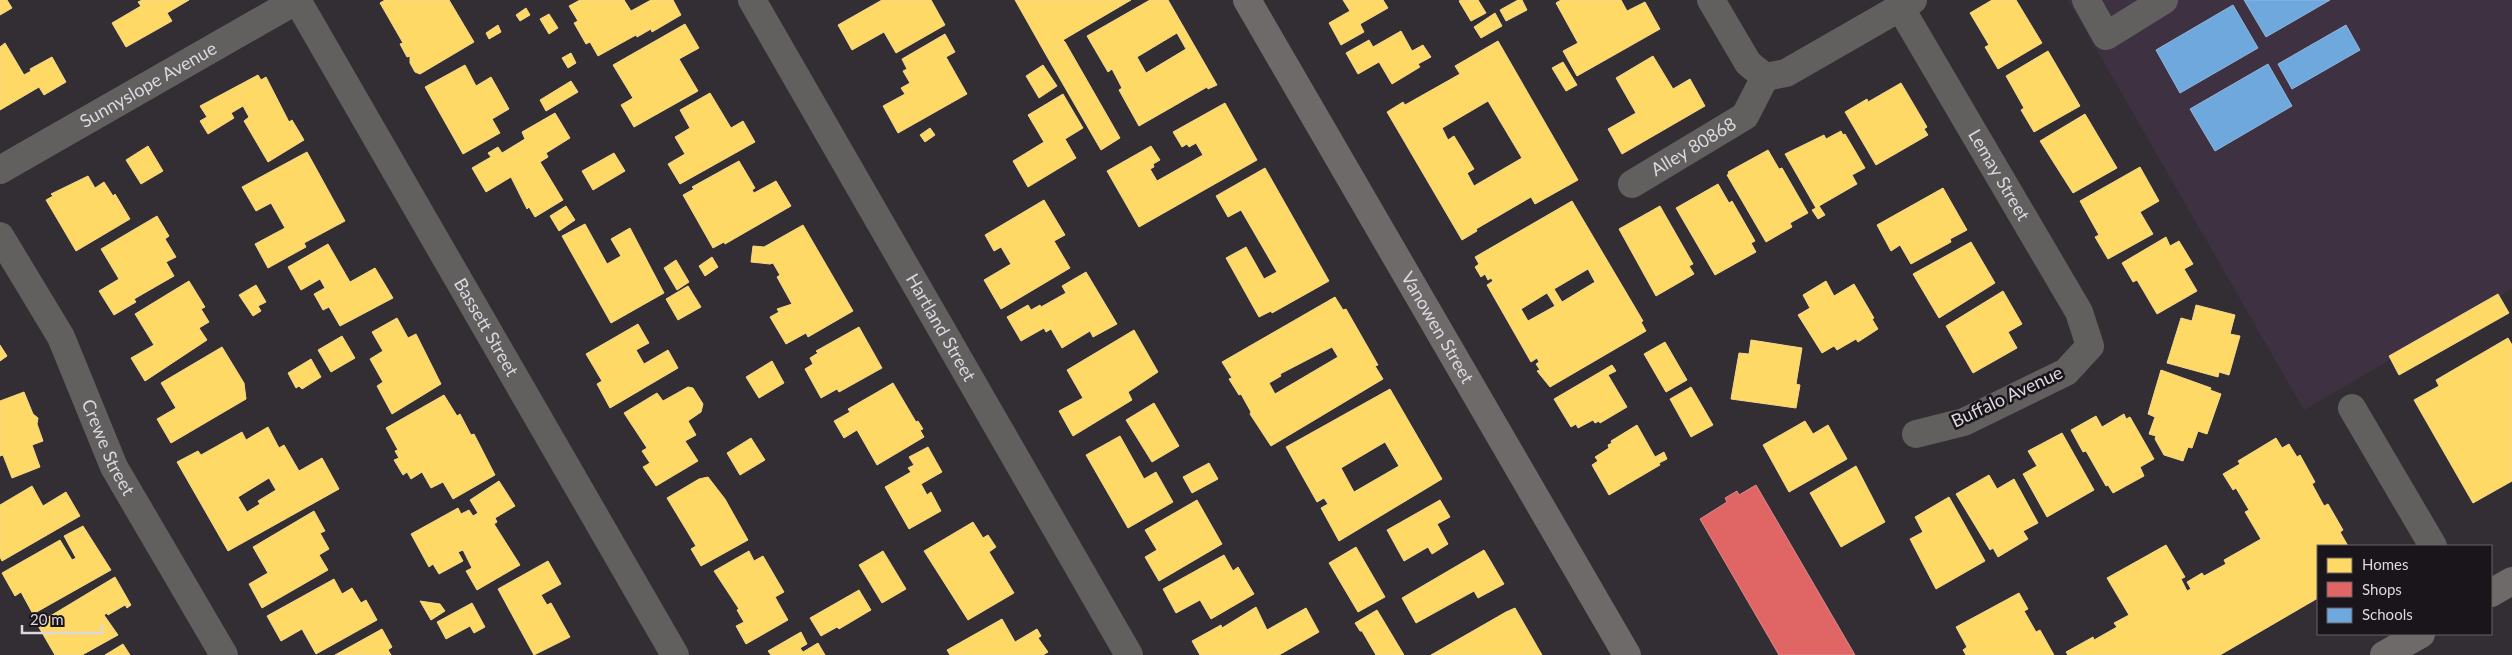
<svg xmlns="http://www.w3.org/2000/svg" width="2512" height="655" font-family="Lato,sans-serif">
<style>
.built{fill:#3e3242}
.homes{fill:#ffd966;stroke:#f5d88a;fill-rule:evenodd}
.shops{fill:#e06666;stroke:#df888a}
.schools{fill:#6fa8dc;stroke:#90b6dd}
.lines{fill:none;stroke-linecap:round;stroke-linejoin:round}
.minor{stroke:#625f5f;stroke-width:28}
.major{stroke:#6d6a69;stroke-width:28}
.labels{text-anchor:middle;stroke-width:5;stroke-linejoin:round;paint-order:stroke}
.street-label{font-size:18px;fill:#ddd7df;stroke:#19151a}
</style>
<rect width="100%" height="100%" fill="#322e33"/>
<polygon class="built" points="2068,0 2512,0 2512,289 2304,410"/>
<g class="homes">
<polygon points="0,0 7,0 12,8 0,15"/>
<polygon points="142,0 189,0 167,13 172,21 126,47 112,23 141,6 138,2"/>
<polygon points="385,0 449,0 474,42 420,74 415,72 410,63 410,56 407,57 400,44 403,43 380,3"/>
<polygon points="580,0 624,0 631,11 651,0 673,0 681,15 652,32 651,29 637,37 636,35 598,56 590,42 586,44 574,23 578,21 569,6"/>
<polygon points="882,0 931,0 945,25 896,53 884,32 852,50 838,25"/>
<polygon points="1015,0 1131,0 1063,40 1065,42 1045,53"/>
<path d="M1150,0H1168L1217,85L1208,89L1207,87L1139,126L1119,90L1122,88L1112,69L1108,72L1087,36ZM1177,33L1186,49L1146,73L1137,57Z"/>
<polygon points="1343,0 1383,0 1388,8 1360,24 1364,32 1341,45 1329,23 1350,11"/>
<polygon points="1461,0 1478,0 1486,13 1471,21 1459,1"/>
<polygon points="1518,0 1522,0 1527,10 1506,21 1500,10"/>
<polygon points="1561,0 1621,0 1627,11 1645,2 1660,29 1577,76 1563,51 1578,43 1556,3"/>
<polygon points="1992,0 2016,0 2042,43 1998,69 1985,47 1989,45 1970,13"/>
<polygon points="526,8 530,15 520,21 516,15"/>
<polygon points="1495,13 1502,26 1481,38 1474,27"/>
<polygon points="549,14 558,28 549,34 540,19"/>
<polygon points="685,24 699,48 679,59 698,91 634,127 621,105 633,98 613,65"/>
<polygon points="498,25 501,32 489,39 486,33"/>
<polygon points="1401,31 1412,51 1423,45 1431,57 1418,64 1420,67 1392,84 1379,62 1358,74 1346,53 1369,40 1373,47"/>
<polygon points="945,34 955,52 946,57 967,94 898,133 883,106 905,94 901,88 910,83 903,71 907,69 902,59"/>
<path d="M1498,41L1578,180L1535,204L1531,197L1476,229L1477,231L1462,240L1387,112L1403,102L1405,105L1460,74L1455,66ZM1488,101L1522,158L1474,186L1467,173L1474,169L1454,136L1448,140L1442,128Z"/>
<polygon points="1065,42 1120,138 1101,150 1045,53"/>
<polygon points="5,43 24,75 31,71 30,69 52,57 66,82 44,95 39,87 0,110 0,47"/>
<polygon points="2048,51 2080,106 2034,132 2021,110 2024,108 2006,76"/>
<polygon points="571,53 576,63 568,68 562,58"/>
<polygon points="1653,56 1673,89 1690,79 1705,106 1622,154 1608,129 1636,113 1616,78"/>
<polygon points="1563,62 1577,85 1566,91 1552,68"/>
<polygon points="465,65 476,86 491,77 509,109 492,119 500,133 463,154 425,87"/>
<polygon points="1043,65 1057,86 1039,98 1026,76"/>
<polygon points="258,75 261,80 266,77 289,122 292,120 304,140 268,162 244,121 249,117 243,106 231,113 234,118 208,134 200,121 207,117 200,106"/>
<polygon points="571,81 578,92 546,111 540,100"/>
<polygon points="1901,83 1927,127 1924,129 1928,135 1876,165 1845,112 1867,99 1868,102"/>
<polygon points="710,93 731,128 743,121 755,142 680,184 668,164 685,154 675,137 690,128 680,110"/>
<polygon points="1063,94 1083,128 1065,139 1076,158 1028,187 1013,161 1044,142 1028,115"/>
<polygon points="1225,103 1257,160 1139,227 1107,171 1151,146 1160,160 1153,164 1154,167 1150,169 1157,181 1203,155 1196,143 1189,147 1187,144 1182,147 1173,132"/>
<polygon points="555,113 570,138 546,153 548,157 540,162 563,200 535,217 529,207 527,209 511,177 486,192 472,168 491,157 488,153 498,147 502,153 525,139 522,132"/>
<polygon points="2085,114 2117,168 2073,193 2040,141"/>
<polygon points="930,128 935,135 925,142 920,135"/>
<polygon points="1841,131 1843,135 1845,134 1865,168 1852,175 1857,184 1819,206 1825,215 1818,219 1812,210 1816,208 1785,154 1824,135 1826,139"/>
<polygon points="148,146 163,171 141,184 126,160"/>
<polygon points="1768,150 1779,169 1782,168 1808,213 1790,223 1792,227 1766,242 1727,175 1729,174 1728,172"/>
<polygon points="307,152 345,221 304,243 306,247 268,268 255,244 285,228 271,203 256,211 242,187"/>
<polygon points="614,153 625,171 593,190 582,171"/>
<polygon points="739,161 755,188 752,190 754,193 776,181 791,206 725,244 724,242 713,248 683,195 694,189 692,187"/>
<polygon points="2140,167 2159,201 2140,212 2153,234 2108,259 2095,237 2099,235 2080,201"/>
<polygon points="1265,168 1329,281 1272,313 1271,311 1259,317 1226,258 1246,247 1264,279 1277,272 1241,210 1228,217 1216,196"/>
<polygon points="88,176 95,188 104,182 113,196 115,194 130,219 76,251 46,200 53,196 51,194"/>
<polygon points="1718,184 1729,203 1732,201 1755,241 1751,243 1756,252 1715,275 1676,208"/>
<polygon points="1943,188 1967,230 1950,239 1951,242 1911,264 1900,245 1891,251 1877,225"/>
<polygon points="1044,200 1065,235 1054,241 1070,268 1001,309 984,280 1011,264 1001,247 994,251 985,235"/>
<path d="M1572,201L1643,321L1641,322L1646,331L1550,387L1537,371L1540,370L1536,364L1539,362L1537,358L1531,362L1487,285L1493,281L1491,278L1488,280L1485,274L1481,277L1475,267L1479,264L1475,257ZM1588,269L1595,282L1562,302L1554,289ZM1547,293L1555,306L1528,321L1521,309Z"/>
<polygon points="566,206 575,220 559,231 550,216"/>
<polygon points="1660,206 1693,264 1689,266 1694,274 1656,296 1619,229"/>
<polygon points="157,216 169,236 165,239 176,257 166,262 174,276 134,299 136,302 114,315 99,291 119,279 101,249"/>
<polygon points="585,224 607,264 621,256 611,239 630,228 664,293 611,323 562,236"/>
<polygon points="803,225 853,311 808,337 806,333 786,344 770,317 779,312 777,309 792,304 777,277 780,275 773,263 770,264 751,262 753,246 764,247"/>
<polygon points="2166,237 2170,246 2179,241 2193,264 2184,269 2197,291 2157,314 2137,280 2133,282 2122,263"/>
<polygon points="1971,242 1995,283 1939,318 1913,274"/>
<polygon points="328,244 350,282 375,268 393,298 340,326 329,307 323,310 314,294 325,288 320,279 301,290 288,267"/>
<polygon points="712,257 718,267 705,276 699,266"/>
<polygon points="676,260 689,282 677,290 664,268"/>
<polygon points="1086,272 1117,324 1093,337 1090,331 1062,348 1051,329 1046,332 1044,328 1021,341 1007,317 1028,305 1031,310 1040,305 1041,307 1066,293 1062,286"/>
<polygon points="189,281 205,307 201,309 209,322 199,328 207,340 145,381 131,358 154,345 135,314"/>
<polygon points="1826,281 1834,296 1854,284 1874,318 1872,319 1878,329 1858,342 1856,339 1837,350 1834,346 1822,353 1798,315 1810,308 1803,295"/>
<polygon points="256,285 266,302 258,306 261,311 253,316 239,295"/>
<polygon points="688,286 701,307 678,320 666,299"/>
<polygon points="2003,291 2022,324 2008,332 2017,348 1973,373 1946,326"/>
<polygon points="2498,294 2509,313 2399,375 2389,356"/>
<path d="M1335,297L1343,310L1346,309L1378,365L1375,366L1383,379L1271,446L1250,414L1251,412L1241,394L1239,395L1229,379L1232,378L1222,362ZM1332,347L1338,357L1275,394L1269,383L1281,376L1280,374Z"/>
<polygon points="2196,305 2235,315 2230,334 2240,336 2229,375 2219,372 2218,377 2167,363 2181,318 2192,321"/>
<polygon points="397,318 408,338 416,334 441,384 392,414 377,386 383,382 370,359 383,351 372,332"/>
<polygon points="638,324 649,343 636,350 644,364 668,350 678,368 610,408 597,384 602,381 586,354"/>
<polygon points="859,327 882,368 839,392 837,389 821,398 805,369 813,364 810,358 818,353 816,351"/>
<polygon points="1134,330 1158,372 1128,392 1132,400 1073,436 1059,411 1083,398 1067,370"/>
<polygon points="342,336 355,358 331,372 318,350"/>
<polygon points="2508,338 2512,345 2512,481 2473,503 2414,400 2439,386 2436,380"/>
<polygon points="1751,340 1802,348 1796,384 1800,385 1796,408 1731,399 1739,353 1749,354"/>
<polygon points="1665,342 1687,380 1666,392 1644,354"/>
<polygon points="0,345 7,356 0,361"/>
<polygon points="222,347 244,383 246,399 171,443 157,419 176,408 161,383"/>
<polygon points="311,359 321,377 302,389 299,386 296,388 288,373"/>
<polygon points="772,361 784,383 759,398 746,377"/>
<polygon points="1612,365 1616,371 1608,375 1627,407 1600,423 1599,421 1595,423 1593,420 1578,428 1576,424 1571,427 1554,399"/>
<polygon points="2161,370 2211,388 2210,390 2221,394 2207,434 2198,431 2192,448 2188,447 2183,461 2164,455 2155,439 2156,436 2149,434 2155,417 2148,414"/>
<polygon points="893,383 916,422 918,421 923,429 920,430 924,437 877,465 857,430 844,438 834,421 850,412 848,409"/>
<polygon points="688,387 693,388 703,404 701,412 688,421 696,435 685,441 698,461 656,486 643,467 650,463 642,451 647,448 624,413 657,393 663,401"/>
<polygon points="1691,387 1713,425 1691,437 1670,399"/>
<path d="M1390,389L1442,479L1339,541L1321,508L1328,504L1324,498L1317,502L1286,447ZM1385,442L1399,466L1354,492L1341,468Z"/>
<polygon points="24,392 33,414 38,418 37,424 43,441 32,445 40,467 12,478 3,455 0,456 0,401"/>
<polygon points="444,395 457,416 460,414 471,435 474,434 495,475 453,499 443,482 431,488 422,472 411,479 407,472 403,475 394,460 399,458 395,451 398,450 386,428"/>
<polygon points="1154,403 1179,446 1152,462 1126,420"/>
<polygon points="2124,414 2126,419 2130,417 2154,459 2140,467 2144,476 2113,493 2108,485 2106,486 2086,451 2083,452 2071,430 2096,416 2102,427"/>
<polygon points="1805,421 1813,434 1828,425 1847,459 1789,492 1763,445"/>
<polygon points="1637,425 1655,457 1664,452 1667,459 1659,463 1660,465 1609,495 1592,465 1598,461 1595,457 1609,448 1608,445 1612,443 1611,441"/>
<path d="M268,427L279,448L284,445L299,471L322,458L339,489L228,551L177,462L198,451L201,455L242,432L246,440ZM269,478L276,490L258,501L260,504L247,512L238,497Z"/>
<polygon points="2062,433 2094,490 2047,517 2023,474 2037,466 2028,451"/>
<polygon points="1120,436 1144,479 1156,472 1173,502 1128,528 1086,455"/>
<polygon points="751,438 765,460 740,475 727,453"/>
<polygon points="2276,438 2282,448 2289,444 2297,457 2300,455 2315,482 2312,484 2324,506 2328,504 2343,530 2340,532 2348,546 2318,546 2318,598 2220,655 2068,655 2066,652 2093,637 2094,640 2117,627 2114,623 2129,615 2107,578 2166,545 2185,577 2181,579 2187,591 2191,589 2187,582 2202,573 2204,576 2226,564 2224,560 2261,539 2245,512 2249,510 2236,488 2233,490 2223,474 2240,464 2238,461"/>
<polygon points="928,447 942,472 921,484 927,495 931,492 941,511 909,529 885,487 911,472 908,468 914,465 909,457"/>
<polygon points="1209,463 1218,479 1192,493 1183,477"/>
<polygon points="1856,466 1885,522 1841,547 1810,493"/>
<polygon points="1989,475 1997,489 2014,479 2038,523 2023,531 2028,539 1998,557 1993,548 1990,550 1956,494"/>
<polygon points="708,477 725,499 748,540 701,566 691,549 696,546 667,498 699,479"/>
<polygon points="499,481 515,506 495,518 497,522 494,524 520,565 477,590 466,571 472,568 463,550 458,552 463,561 439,574 433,564 429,567 411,534 458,508 461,514 469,510 473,516 478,513 470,500"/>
<polygon points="32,486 43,506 66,492 80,516 2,561 0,557 0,505"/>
<polygon points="1949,497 1985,561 1936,589 1910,539 1923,532 1915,517"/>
<polygon points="1197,500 1222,544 1159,581 1145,557 1157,550 1145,530"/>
<polygon points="1440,500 1450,517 1437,524 1448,544 1432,554 1428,547 1404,561 1387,530"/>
<polygon points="314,511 325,531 320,533 329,549 319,555 328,570 262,608 249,584 268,573 253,547"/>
<polygon points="973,522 983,538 988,535 996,547 989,552 1014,593 968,620 924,551"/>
<polygon points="83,526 111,570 33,614 21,592 15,596 2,573 60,540 72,560 76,558 64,536"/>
<polygon points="1356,547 1385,597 1358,612 1329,563"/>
<polygon points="1484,550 1504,584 1478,598 1474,591 1416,623 1402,598"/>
<polygon points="749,551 754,561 763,556 784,592 775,597 788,620 746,644 736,626 744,622 737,610 739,609 714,571"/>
<polygon points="883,551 906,589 882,603 859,565"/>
<polygon points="1224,555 1233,571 1238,567 1254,594 1211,619 1200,600 1176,613 1163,589"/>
<polygon points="548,561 561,584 541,595 547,605 551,603 570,637 534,655 498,589"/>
<polygon points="115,577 131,605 127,608 125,605 108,615 107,613 104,615 118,635 82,655 55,655 37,624"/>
<polygon points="334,579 342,594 352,588 361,603 366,600 377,620 316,654 302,629 281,641 267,616"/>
<polygon points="859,590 871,610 839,629 837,627 821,636 810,618"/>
<polygon points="2019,593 2028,609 2024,611 2036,632 2040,630 2054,655 1966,655 1963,650 1967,647 1956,627"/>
<polygon points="420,601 440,604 445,611 431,620"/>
<polygon points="472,603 485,627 474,633 470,626 446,639 437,622"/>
<polygon points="1256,607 1267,630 1306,608 1319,632 1279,655 1200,655 1192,641 1221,625 1222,628"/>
<polygon points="1515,608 1542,655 1431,655 1506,612"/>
<polygon points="1377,610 1404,655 1376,655 1362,631 1360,631 1355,623"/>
<polygon points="1002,619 1015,642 1037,629 1041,636 1038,638 1048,652 1043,655 950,655 947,650"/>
<polygon points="382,629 392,647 388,650 391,655 335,655"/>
<polygon points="801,632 807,644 800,648 803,652 818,643 825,655 771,655 768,651"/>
<polygon points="123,644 130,655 105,655"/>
</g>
<polygon class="shops" points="1756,485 1855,655 1779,655 1700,519 1727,502 1725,498 1737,491 1739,495"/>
<g class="schools">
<polygon points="2244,0 2330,0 2266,37"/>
<polygon points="2233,5 2258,48 2180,93 2156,50"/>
<polygon points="2346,25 2360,50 2292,89 2278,64"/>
<polygon points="2268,64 2292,106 2215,151 2190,109"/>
</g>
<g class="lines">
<g class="minor">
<path id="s1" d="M297,0L675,655"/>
<path id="s2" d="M752,0L1129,655"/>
<polyline points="1711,0 1748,63 1765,77"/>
<polyline points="2086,0 2106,36 2164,0"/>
<path id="s3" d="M1900,7L2079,312L2090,346L2066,372L1964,422L1916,434"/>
<polyline points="1765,77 1786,73 1913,0"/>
<path id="s4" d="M0,170L297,0"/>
<path id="s5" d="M1632,184L1745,116L1765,77"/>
<path id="s6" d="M0,236L61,337L114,467L224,655"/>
<polyline points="2352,408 2433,546"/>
</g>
<g class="major">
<path id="s7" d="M1247,0L1627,655"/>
<polyline points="2491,593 2512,581"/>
<polyline points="2384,655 2421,634"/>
</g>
</g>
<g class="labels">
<g class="street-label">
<text dy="6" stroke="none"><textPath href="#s4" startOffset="171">Sunnyslope Avenue</textPath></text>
<text dy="6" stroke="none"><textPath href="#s5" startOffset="72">Alley 80868</textPath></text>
<text dy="6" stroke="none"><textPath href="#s3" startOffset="195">Lemay Street</textPath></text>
<text dy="6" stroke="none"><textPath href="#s2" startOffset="378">Hartland Street</textPath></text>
<text dy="6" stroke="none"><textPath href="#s7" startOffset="379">Vanowen Street</textPath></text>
<text dy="6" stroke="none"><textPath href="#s1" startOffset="378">Bassett Street</textPath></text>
<text transform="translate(2007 397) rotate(-25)" y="6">Buffalo Avenue</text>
<text dy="6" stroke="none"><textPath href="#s6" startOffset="238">Crewe Street</textPath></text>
</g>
</g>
<rect x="2317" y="545" width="175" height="90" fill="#19151a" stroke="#676369"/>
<rect x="2327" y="558" width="25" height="15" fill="#ffd966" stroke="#676369"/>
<text x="2362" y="570" font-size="15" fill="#ddd7df">Homes</text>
<rect x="2327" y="582" width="25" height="15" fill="#e06666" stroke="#676369"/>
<text x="2362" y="595" font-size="15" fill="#ddd7df">Shops</text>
<rect x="2327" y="608" width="25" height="15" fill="#6fa8dc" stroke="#676369"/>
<text x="2362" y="620" font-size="15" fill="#ddd7df">Schools</text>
<path d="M22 625v8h80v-8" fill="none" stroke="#ddd7df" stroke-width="2.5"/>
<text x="30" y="625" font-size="15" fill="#ddd7df" stroke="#19151a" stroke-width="4" paint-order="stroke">20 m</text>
</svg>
